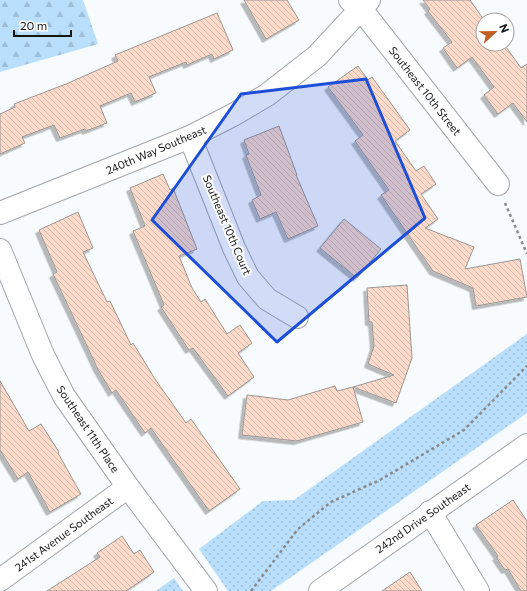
<svg xmlns="http://www.w3.org/2000/svg" width="527" height="591" font-family="Commissioner,sans-serif">
<style>
.grass{fill:url(#grass-dots)}
.forest{fill:url(#forest-firs)}
.building{fill:url(#building-back-hatch);stroke:#9a9795;filter:url(#shadow)}
.lines{fill:none;stroke-linecap:round;stroke-linejoin:round}
.minor-casing{stroke:#a4a7a9;stroke-width:24}
.path{stroke:#888a8c;stroke-width:2.5;stroke-dasharray:3 3;stroke-linecap:butt}
.minor{stroke:#fff;stroke-width:22}
.marked{fill:#1d4ed8;fill-opacity:0.2;stroke:#1d4ed8;stroke-width:3;stroke-linejoin:round}
.labels{text-anchor:middle;stroke-width:4;stroke-linejoin:round;paint-order:stroke}
.street-label{font-size:11px;fill:#141516;stroke:#fff}
</style>
<defs>
<pattern id="grass-dots" width="8" height="8" patternUnits="userSpaceOnUse"><rect width="8" height="8" fill="#b9dffd"/><path d="M2 2h.1M6 6h.1" fill="none" stroke="#9ebed8" stroke-width="1.8" stroke-linecap="round"/></pattern>
<pattern id="forest-firs" width="22" height="20" patternUnits="userSpaceOnUse"><rect width="22" height="20" fill="#b9dffd"/><path d="M5 1l3.5 6h-7zM16 11l3.5 6h-7z" fill="#9ebed8"/></pattern>
<pattern id="building-back-hatch" width="6" height="6" patternUnits="userSpaceOnUse"><rect width="6" height="6" fill="#fddac9"/><path d="M-1 5l2 2M0 0l6 6M5-1l2 2" fill="none" stroke="#d8baac"/></pattern>
<filter id="shadow"><feDropShadow dx="-3.5" dy="3.5" stdDeviation="0" flood-color="#0004"/></filter>
</defs>
<rect width="100%" height="100%" fill="#f8fbfd"/>
<g class="grass">
<polygon points="527,334 527,413 271,591 228,591 199,549 263,501 294,500"/>
<polygon points="174,578 183,591 156,591"/>
</g>
<polygon class="forest" points="0,0 83,0 98,44 0,72"/>
<g class="building">
<polygon points="244,0 287,0 299,20 266,39"/>
<polygon points="423,0 470,0 484,20 486,18 487,20 483,20 483,44 504,44 521,68 527,64 527,122 513,103 498,114 484,95 494,87 472,57 457,68 443,48 452,42 428,11 430,9"/>
<polygon points="217,13 233,50 214,59 212,54 187,65 186,62 149,77 156,93 135,102 131,93 100,106 107,123 86,131 85,129 60,138 54,125 22,137 25,143 0,154 0,114 15,107 14,104 66,84 118,61 115,55"/>
<polygon points="358,66 368,80 372,77 410,130 395,141 416,171 424,166 436,184 421,194 438,219 425,228 474,247 465,269 520,259 527,297 476,306 473,288 433,271 381,195 389,190 355,141 363,135 328,87"/>
<polygon points="279,126 297,175 296,175 318,226 288,239 276,212 260,219 252,200 261,195 246,155 249,154 244,140"/>
<polygon points="163,174 170,190 173,188 197,249 179,256 192,288 201,302 205,299 227,334 240,325 252,343 238,353 254,377 228,396 193,348 189,350 161,307 164,305 133,231 145,226 130,188"/>
<polygon points="78,212 93,248 83,252 107,302 110,301 131,345 133,343 155,379 186,423 191,419 240,489 209,511 151,428 145,433 116,390 112,393 96,366 96,365 53,274 57,272 39,230"/>
<polygon points="344,219 381,249 357,278 320,248"/>
<polygon points="407,285 412,358 396,403 353,387 394,375 368,364 374,346 372,322 369,322 367,288"/>
<polygon points="0,381 29,431 41,424 59,452 58,453 81,494 50,512 28,472 18,479 0,450"/>
<polygon points="335,386 337,391 353,387 363,422 297,441 242,435 247,395 288,400"/>
<polygon points="513,500 527,521 527,591 521,591 508,569 505,570 496,557 498,556 476,525"/>
<polygon points="122,536 134,554 140,550 154,572 126,591 47,591 100,557 97,553"/>
<polygon points="410,572 422,591 382,591"/>
</g>
<g class="lines">
<g class="minor-casing">
<g id="minor">
<polyline points="350,0 361,9 498,184"/>
<polyline points="190,137 234,248 248,277 267,299 297,317"/>
<polyline points="0,213 190,137 233,115 267,95 317,56 369,0"/>
<polyline points="0,250 43,355 64,396 128,487 206,591"/>
<polyline points="430,512 478,591"/>
<polyline points="0,580 128,487"/>
<polyline points="320,591 527,445"/>
</g>
</g>
<g class="path">
<polyline points="505,203 527,254"/>
<polyline points="251,591 298,529 331,502 380,480 464,430 527,366"/>
</g>
<use href="#minor" class="minor"/>
</g>
<path class="marked" d="M366,79L425,218L277,342L152,220L241,94Z"/>
<g class="labels">
<g class="street-label">
<text transform="translate(425 91) rotate(52)" y="4">Southeast 10th Street</text>
<text transform="translate(156 150) rotate(-23)" y="4">240th Way Southeast</text>
<text transform="translate(227 225) rotate(67)" y="4">Southeast 10th Court</text>
<text transform="translate(88 429) rotate(56)" y="4">Southeast 11th Place</text>
<text transform="translate(423 518) rotate(-35)" y="4">242nd Drive Southeast</text>
<text transform="translate(64 534) rotate(-36)" y="4">241st Avenue Southeast</text>
</g>
</g>
<g transform="translate(495 32) rotate(68)"><circle r="19" fill="#ffffff" stroke="#a1a1a2"/>
<path d="M0-3L7 15L0 10L-7 15Z" fill="#c25f25"/>
<text y="-6" font-size="11" font-weight="bold" text-anchor="middle" fill="#141516">N</text>
</g>
<path d="M14 30v6h57v-6" fill="none" stroke="#141516" stroke-width="2"/>
<text x="20" y="30" font-size="12" fill="#141516" stroke="#ffffff" stroke-width="3" paint-order="stroke">20 m</text>
</svg>
